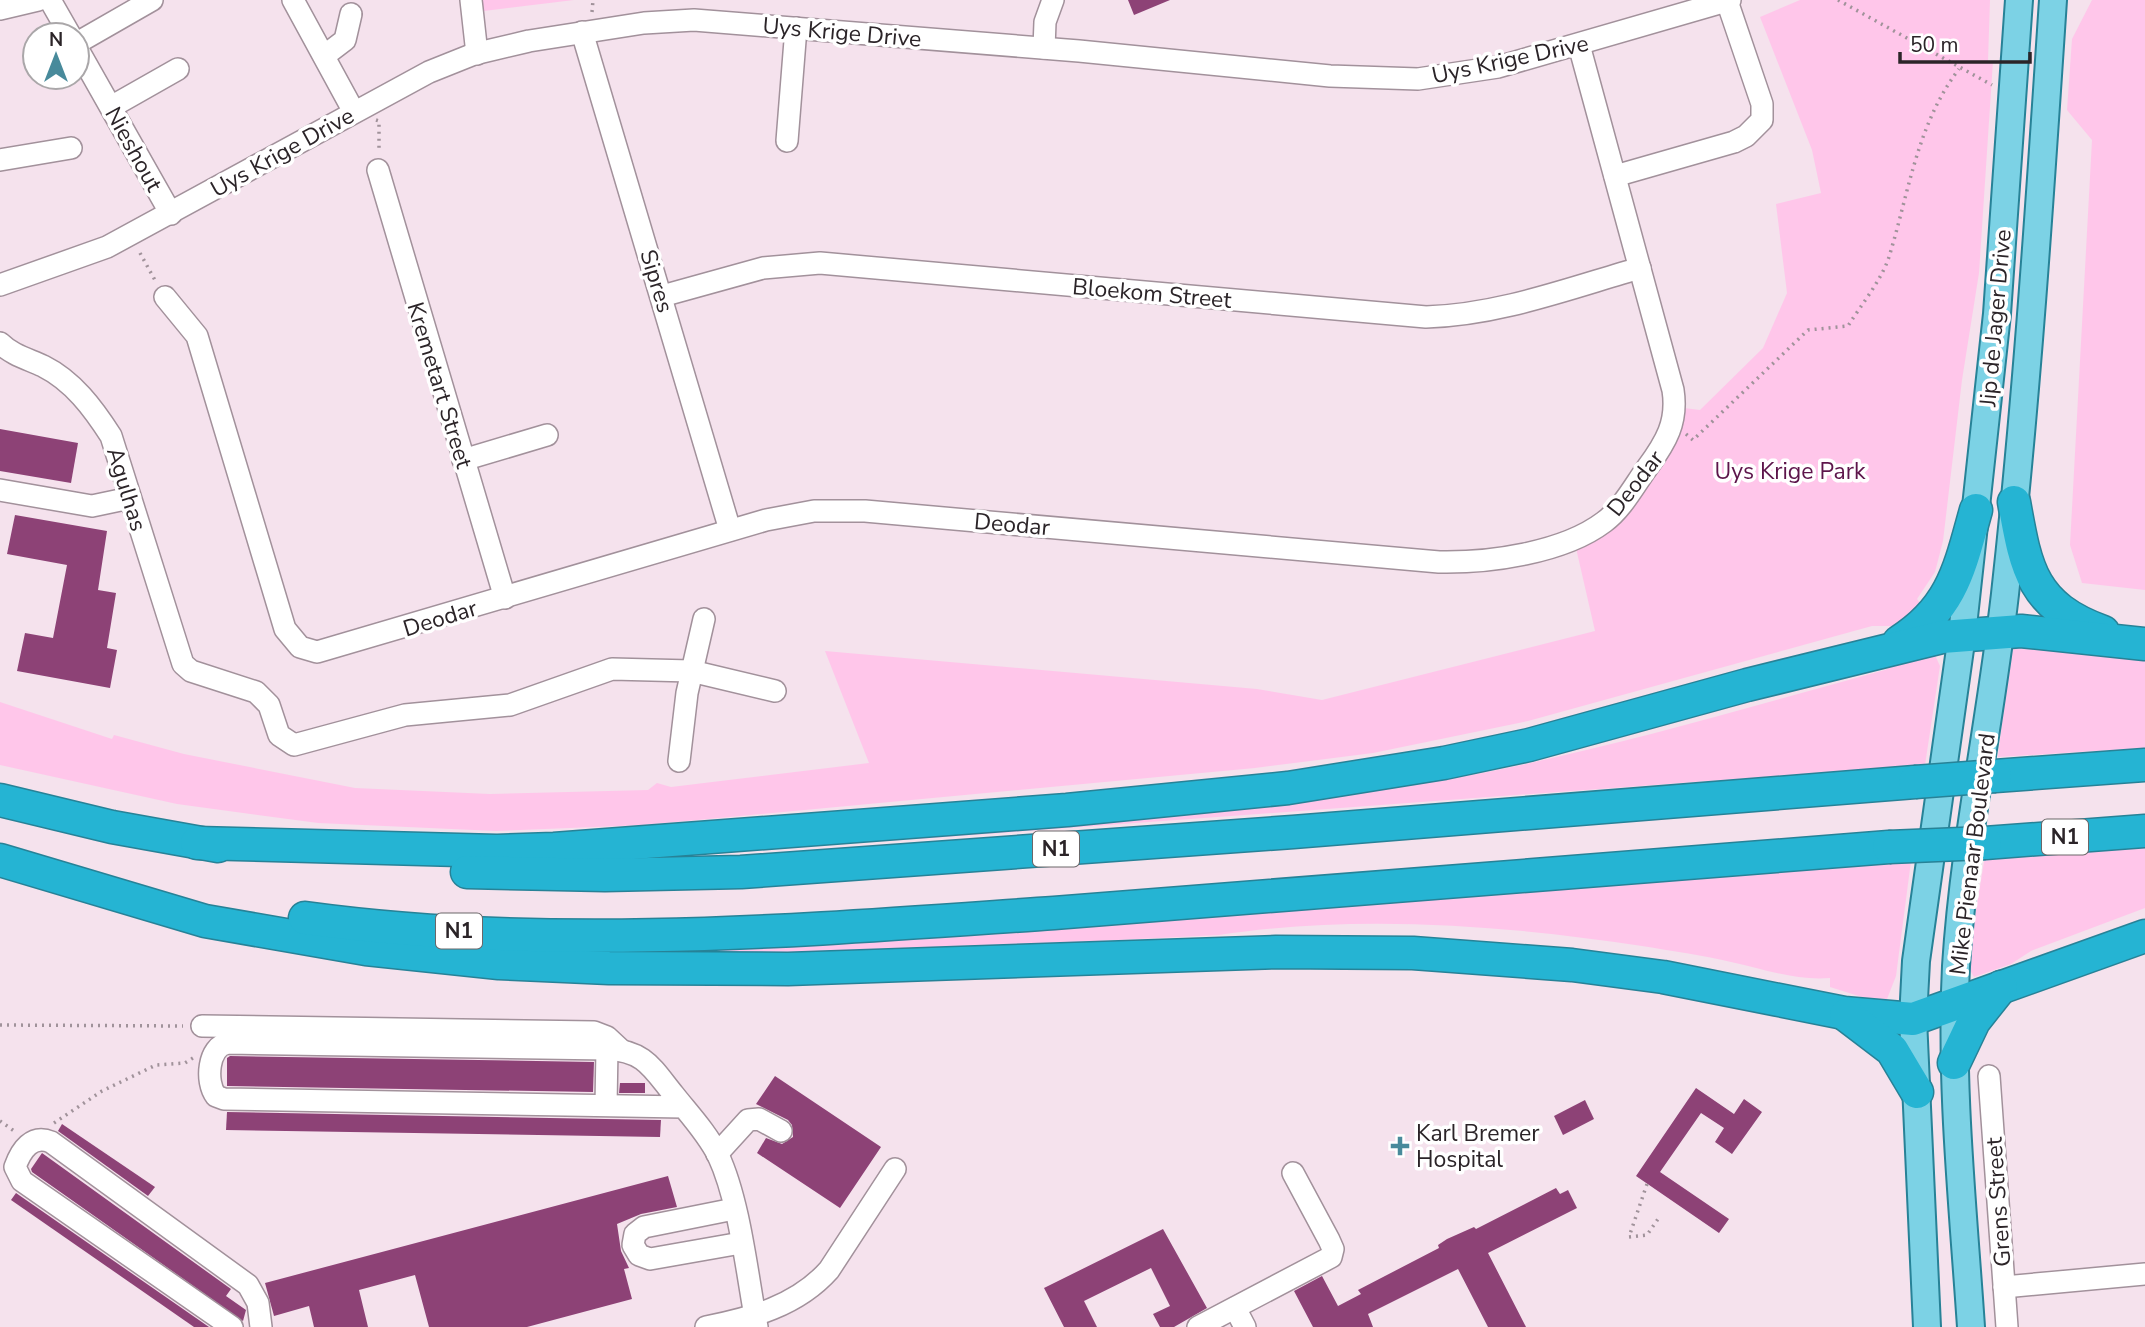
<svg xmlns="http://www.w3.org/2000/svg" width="2145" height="1327" font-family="'Nunito Sans',sans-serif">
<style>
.green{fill:#ffc6ea}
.building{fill:#8d4276}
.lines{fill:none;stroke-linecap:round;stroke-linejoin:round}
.minor-casing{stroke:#a2919b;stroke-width:24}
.major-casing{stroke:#278297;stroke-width:30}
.highway-casing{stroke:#278297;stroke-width:35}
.path{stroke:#a0929a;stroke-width:3.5;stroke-dasharray:2 5;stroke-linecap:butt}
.minor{stroke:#fff;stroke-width:21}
.major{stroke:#7cd2e5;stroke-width:26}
.highway{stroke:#25b4d3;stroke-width:32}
.highway-bridge-casing{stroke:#278297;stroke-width:35;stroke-linecap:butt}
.highway-bridge{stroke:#25b4d3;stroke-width:32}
.poi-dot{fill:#488a9b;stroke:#fff;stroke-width:2.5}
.labels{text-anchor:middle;stroke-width:7;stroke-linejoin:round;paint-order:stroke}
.shield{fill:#fff;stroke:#6b6668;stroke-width:2}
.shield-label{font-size:21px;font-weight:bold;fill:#2b2428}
.street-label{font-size:23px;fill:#2b2428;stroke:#fff}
.park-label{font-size:23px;fill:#5d154b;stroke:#fff}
.poi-label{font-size:23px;fill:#2b2428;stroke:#fff;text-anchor:start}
</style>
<rect width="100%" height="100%" fill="#f5e2ed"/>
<g class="green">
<polygon points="475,0 574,0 476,12"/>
<polygon points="1800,0 1990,0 1988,61 1993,61 1979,273 1962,380 1943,541 1935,572 1917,599 1927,611 1902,626 1872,626 1528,721 1373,753 1255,768 644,825 496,831 318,823 177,804 0,765 0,702 112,739 114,735 184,754 355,788 490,794 648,790 657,783 671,787 869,763 825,651 1257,689 1322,700 1595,631 1576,548 1628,511 1673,448 1684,408 1700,410 1763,348 1787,293 1776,204 1821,193 1812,150 1760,17"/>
<polygon points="2092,0 2145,0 2145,590 2082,583 2070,545 2092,140 2067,110 2072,39"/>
<polygon points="2018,646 2145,658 2145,748 1998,757 2010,656 2011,650"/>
<path d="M1934,653L1940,666L1925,765L918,839V833C1093,817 1270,809 1444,780C1593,754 1738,710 1885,670L1913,657Z"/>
<polygon points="2145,845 2145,908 2031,951 2011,964 1974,977 1967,965 1985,856"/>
<path d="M1911,861L1896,976L1887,999L1865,998L1830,987V978C1797,981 1763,969 1731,962C1702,955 1672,951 1642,946C1504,925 1356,914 1219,935C1001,945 782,963 564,951L763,947Z"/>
</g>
<g class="building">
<polygon points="1128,0 1170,0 1134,15"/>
<polygon points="0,429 78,443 71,483 0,471"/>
<polygon points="15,515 107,531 98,590 116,593 107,648 117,650 110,688 17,671 25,633 53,638 67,565 7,554"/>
<polygon points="230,1056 594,1062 593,1092 227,1086 227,1058"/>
<polygon points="775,1076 881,1147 840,1208 757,1153 766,1138 782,1144 793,1137 792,1125 788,1120 756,1104"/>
<polygon points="620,1083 645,1083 645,1093 619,1093"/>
<polygon points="1696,1088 1734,1114 1744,1099 1762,1112 1732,1154 1715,1142 1724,1128 1701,1113 1660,1172 1729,1219 1719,1233 1636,1176"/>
<polygon points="1585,1100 1594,1119 1563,1135 1554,1116"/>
<polygon points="227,1112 661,1120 660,1137 226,1130"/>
<polygon points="62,1124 155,1187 148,1196 58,1131"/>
<polygon points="42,1153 231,1289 226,1296 246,1310 243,1321 32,1172 31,1169"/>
<polygon points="668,1176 677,1207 641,1214 617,1224 621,1251 629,1268 624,1269 632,1299 527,1327 429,1327 415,1275 359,1290 368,1327 314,1327 309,1306 274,1316 265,1283"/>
<polygon points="1556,1188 1560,1194 1568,1190 1577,1208 1488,1253 1526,1327 1488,1327 1458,1269 1368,1314 1373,1327 1313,1327 1294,1291 1322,1276 1338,1306 1361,1294 1358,1290 1439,1248 1438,1245 1447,1239 1474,1227 1476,1229"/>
<polygon points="16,1193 209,1327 194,1327 11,1200"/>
<polygon points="1163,1229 1207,1308 1174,1327 1160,1327 1153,1314 1170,1306 1151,1268 1084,1301 1097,1327 1064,1327 1044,1288"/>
</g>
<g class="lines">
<g class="minor-casing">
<g id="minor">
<polyline points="50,0 70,35"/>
<polyline points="293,0 354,112"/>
<polyline points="471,0 477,54"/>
<polyline points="0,9 38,0"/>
<polyline points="582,32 730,530"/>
<polyline points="77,43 152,0"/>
<polyline points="77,48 171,214"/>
<polyline points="1044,48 1045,22 1053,0"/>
<polyline points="324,56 345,40 351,14"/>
<polyline points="111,107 178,69"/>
<polyline points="787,141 796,28"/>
<polyline points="0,160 71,148"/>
<polyline points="378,170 505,598"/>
<polyline points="1615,176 1734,142 1746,136 1762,120 1762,104 1727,1"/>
<polyline points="0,285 107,247 429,72 474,54 529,41 644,23 694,20 1079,51 1330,76 1418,79 1498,67 1730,0"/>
<path d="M662,296L763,268L820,263L1426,317C1499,315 1570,288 1640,268"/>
<path d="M165,297L197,336L285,629L300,647L317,652L766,520L814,511H865L1439,562C1489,563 1563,553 1604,522C1622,509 1634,486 1647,468C1666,442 1678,422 1673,390L1579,45"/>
<path d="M0,343C12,355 28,359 43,366C73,381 93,408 111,436L183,664L191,671L256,692L269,705L279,735L294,745L405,715L510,705L612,669L691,671L775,691"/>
<polyline points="463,460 547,435"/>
<polyline points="0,490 92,506 130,498"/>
<polyline points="679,761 687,693 704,619"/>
<polyline points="202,1026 594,1032 607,1037 621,1050"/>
<polyline points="1989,1076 2007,1327"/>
<polyline points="606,1105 607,1049"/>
<path d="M683,1107L224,1099L216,1096C205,1082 208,1046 228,1043L607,1049C645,1051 652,1068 674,1095C689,1114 707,1133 718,1155C740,1202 747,1275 757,1327"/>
<polyline points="717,1154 748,1120 759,1119 781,1131"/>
<polyline points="734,1209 644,1227 635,1234 633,1245 639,1255 650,1259 741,1243"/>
<polyline points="2004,1287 2145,1274"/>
<polyline points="1235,1308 1245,1327"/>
<path d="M232,1327L22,1181L15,1167C21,1150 32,1134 51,1142L248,1285L258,1303L261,1327"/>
<path d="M706,1327C751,1318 797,1306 829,1270L895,1169"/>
<polyline points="1198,1327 1331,1257 1333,1249 1329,1240 1293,1173"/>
</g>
</g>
<g class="major-casing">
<g id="major">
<polyline points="1927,1327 1913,1019 1916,961 1962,635 1997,314 2019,0"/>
<path d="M1971,1327C1963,1207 1950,1086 1956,966C1964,841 1991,718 2005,594C2027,396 2040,198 2053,0"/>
</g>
</g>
<g class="highway-casing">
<g id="highway">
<path d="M2014,502C2026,570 2032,606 2103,632"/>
<path d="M1899,642C1953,608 1960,567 1976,510"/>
<polyline points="1995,776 2145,765"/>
<polyline points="0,800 112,827 218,846"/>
<polyline points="197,843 497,851 554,849 1067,810 1288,788 1444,763 1529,745 1747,685 1942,637 2021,631 2145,644"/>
<polyline points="1985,843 2145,831"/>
<polyline points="0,860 205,921 366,949 499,963 609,968 788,969 1276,952 1413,953 1572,965 1663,977 1844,1013 1913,1019 2145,936"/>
<polyline points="467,872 605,875 741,872 1293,832 1915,782"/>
<path d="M305,918C554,952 805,930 1054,913C1332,893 1610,870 1889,847"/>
<polyline points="1846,1015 1892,1050 1917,1092"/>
<polyline points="1954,1063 1974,1021 2001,987"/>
</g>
</g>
<g class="path">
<polyline points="1838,0 1992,85"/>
<polyline points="592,12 593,0"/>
<polyline points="376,120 379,121 379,152"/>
<polyline points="140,253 156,282"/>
<path d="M1686,434L1693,440L1808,330L1848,326C1861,305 1881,281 1889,257C1909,192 1917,124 1959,69"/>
<polyline points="0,1025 183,1026"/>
<polyline points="0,1121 17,1133"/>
<polyline points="54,1123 102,1091 156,1065 185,1063 193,1058"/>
<polyline points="1647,1184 1629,1237 1647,1235 1658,1219"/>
</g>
<use href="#minor" class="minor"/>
<use href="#major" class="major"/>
<use href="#highway" class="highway"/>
<g class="highway-bridge-casing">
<g id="highway-bridge">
<polyline points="1915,782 1995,776"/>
<polyline points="1889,847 1985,843"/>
</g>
</g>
<use href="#highway-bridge" class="highway-bridge"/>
</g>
<path class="poi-dot" d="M1396.5 1135.5h7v7h7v7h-7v7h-7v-7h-7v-7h7z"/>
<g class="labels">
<g class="shield">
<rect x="2042" y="819.5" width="46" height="35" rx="5"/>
<rect x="1033" y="831.5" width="46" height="35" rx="5"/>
<rect x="436" y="913.5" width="46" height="35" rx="5"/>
</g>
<g class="shield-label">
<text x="2065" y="844">N1</text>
<text x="1056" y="856">N1</text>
<text x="459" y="938">N1</text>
</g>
<g class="street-label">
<text transform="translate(842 32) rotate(5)" y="8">Uys Krige Drive</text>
<text transform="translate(1510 59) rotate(-12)" y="8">Uys Krige Drive</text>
<text transform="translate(134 149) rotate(61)" y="8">Nieshout</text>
<text transform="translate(282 152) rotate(-29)" y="8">Uys Krige Drive</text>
<text transform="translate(657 281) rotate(73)" y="8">Sipres</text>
<text transform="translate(1152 293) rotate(5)" y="8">Bloekom Street</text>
<text transform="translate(1995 318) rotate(-85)" y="8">Jip de Jager Drive</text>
<text transform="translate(440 385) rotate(73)" y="8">Kremetart Street</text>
<text transform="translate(1635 483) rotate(-52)" y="8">Deodar</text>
<text transform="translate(127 489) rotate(73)" y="8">Agulhas</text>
<text transform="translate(1012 524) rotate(5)" y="8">Deodar</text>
<text transform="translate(440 618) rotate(-17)" y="8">Deodar</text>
<text transform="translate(1972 854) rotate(-83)" y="8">Mike Pienaar Boulevard</text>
<text transform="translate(1998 1202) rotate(-94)" y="8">Grens Street</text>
</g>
<g class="park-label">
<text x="1790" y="479">Uys Krige Park</text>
</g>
<g class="poi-label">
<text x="1416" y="1141">Karl Bremer<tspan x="1416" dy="26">Hospital</tspan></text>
</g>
</g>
<g transform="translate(56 56)"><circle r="33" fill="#ffffff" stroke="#aaa7a9" stroke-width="2"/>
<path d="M0-5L12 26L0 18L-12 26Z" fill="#488a9b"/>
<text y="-10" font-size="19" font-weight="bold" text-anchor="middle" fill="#2b2428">N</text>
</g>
<path d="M1900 52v10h130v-10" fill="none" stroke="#2b2428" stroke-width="3.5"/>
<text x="1910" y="52" font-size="21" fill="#2b2428" stroke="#ffffff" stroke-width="5" paint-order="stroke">50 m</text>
</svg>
